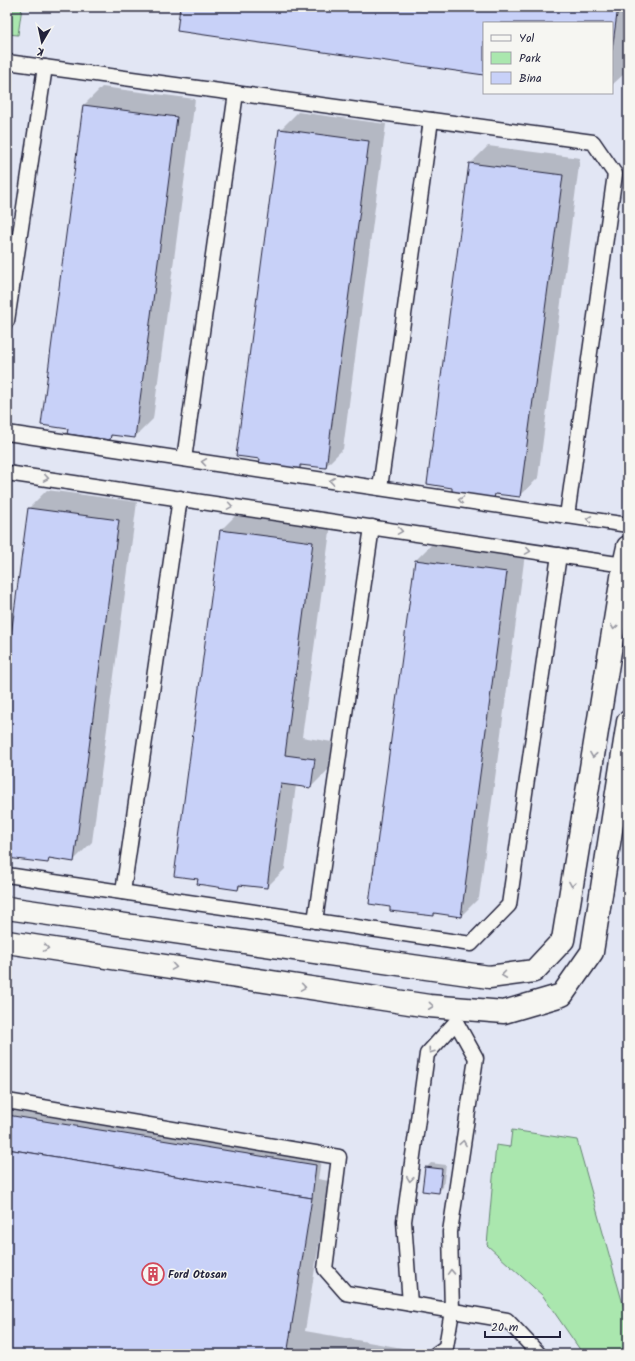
<svg xmlns="http://www.w3.org/2000/svg" width="635" height="1361" font-family="Kalam,sans-serif">
<style>
.built{fill:#e2e6f4;fill-rule:evenodd}
.green{fill:#aae7ae;stroke:#668474}
.shadow{fill:#0003}
.building{fill:#c8d1f8;stroke:#22223b}
.lines{fill:none;stroke-linecap:round;stroke-linejoin:round}
.lane-casing{stroke:#22223b;stroke-width:17}
.secondary-casing{stroke:#22223b;stroke-width:25}
.lane{stroke:#f6f6f2;stroke-width:14}
.secondary{stroke:#f6f6f2;stroke-width:22}
.oneway{stroke:#9797a0}
.labels{text-anchor:middle;stroke-width:3;stroke-linejoin:round;paint-order:stroke}
.poi-label{font-size:11px;font-weight:bold;fill:#22223b;stroke:#f6f6f2;text-anchor:start}
</style>
<rect width="100%" height="100%" fill="#edeff3"/>
<filter id="ink" filterUnits="userSpaceOnUse"><feTurbulence type="fractalNoise" baseFrequency=".025" numOctaves="2"/><feDisplacementMap in="SourceGraphic" scale="8" xChannelSelector="R" yChannelSelector="G"/><feConvolveMatrix kernelMatrix="1 2 1 2 8 2 1 2 1" color-interpolation-filters="sRGB"/></filter>
<g filter="url(#ink)">
<path class="built" d="M22,7H628V1354H7V34L18,35ZM484,23H612V93H484Z"/>
<g class="green">
<polygon points="7,7 22,7 18,35 7,34"/>
<polygon points="512,1130 577,1140 628,1322 628,1354 583,1354 543,1296 487,1245 496,1145 510,1147"/>
</g>
<g class="shadow">
<polygon points="181,7 628,7 628,43 624,74 612,85 612,23 484,23 484,74"/>
<polygon points="102,87 195,99 153,419 135,437 114,434 110,438 69,428 42,424 84,105"/>
<polygon points="298,112 386,124 343,449 325,467 304,464 299,469 280,130"/>
<polygon points="488,146 580,158 538,478 520,496 497,493 494,497 470,164"/>
<polygon points="47,490 137,502 92,842 74,860 52,857 47,862 7,852 7,672 29,508"/>
<polygon points="239,512 331,524 302,737 332,742 329,769 311,787 296,785 285,869 267,887 243,884 238,889 221,530"/>
<polygon points="434,542 525,554 479,898 461,916 437,912 434,915 391,906 370,903 416,560"/>
<polygon points="7,1110 321,1160 318,1179 329,1181 305,1331 431,1353 431,1354 7,1354"/>
<polygon points="431,1163 446,1165 443,1187 438,1192 426,1168"/>
</g>
<g class="building">
<polygon points="180,7 618,7 612,50 612,23 484,23 484,75 177,31"/>
<polygon points="83,105 177,117 135,438 111,435 110,440 67,434 68,429 41,425"/>
<polygon points="279,129 369,141 326,468 300,465 300,470 259,464 260,459 236,456"/>
<polygon points="469,163 563,175 520,497 495,494 494,498 452,492 452,488 427,484"/>
<polygon points="28,508 119,520 74,862 49,858 48,863 7,858 7,665"/>
<polygon points="220,530 313,542 285,755 315,759 311,788 281,784 267,888 239,885 238,890 197,884 198,879 174,876"/>
<polygon points="415,560 507,572 461,917 434,913 434,916 390,911 390,907 369,904"/>
<polygon points="7,1115 316,1165 312,1198 7,1149"/>
<polygon points="7,1149 312,1198 288,1349 318,1354 7,1354"/>
<polygon points="425,1167 442,1169 439,1193 422,1191"/>
</g>
<g class="lines">
<g class="lane-casing">
<g id="lane">
<polyline points="7,62 593,142 615,174 567,516"/>
<polyline points="7,321 45,67"/>
<polyline points="7,433 628,525"/>
<polyline points="184,459 236,93"/>
<polyline points="7,473 624,565"/>
<polyline points="380,488 431,120"/>
<polyline points="7,875 471,944 509,905 559,555"/>
<polyline points="123,892 180,498"/>
<polyline points="315,921 372,527"/>
<polyline points="7,1101 339,1157 325,1269 346,1293 507,1320 539,1354"/>
<polyline points="410,1304 404,1221 427,1054 456,1022 476,1058 450,1232 452,1311 446,1347 436,1354"/>
</g>
</g>
<g class="secondary-casing">
<g id="secondary">
<polyline points="7,908 489,977 534,971 563,940 624,565 628,547"/>
<polyline points="7,942 429,1006 504,1012 562,995 592,952 628,722"/>
</g>
</g>
<use href="#lane" class="lane"/>
<use href="#secondary" class="secondary"/>
</g>
<defs><path id="oneway-chevron" d="M-2-3.5L2.5 0L-2 3.5" fill="none" stroke-width="1.6" stroke-linecap="round" stroke-linejoin="round"/></defs>
<g class="oneway">
<use href="#oneway-chevron" transform="translate(204 462) rotate(-172)"/>
<use href="#oneway-chevron" transform="translate(46 478) rotate(9)"/>
<use href="#oneway-chevron" transform="translate(332 481) rotate(-172)"/>
<use href="#oneway-chevron" transform="translate(461 500) rotate(-172)"/>
<use href="#oneway-chevron" transform="translate(230 506) rotate(9)"/>
<use href="#oneway-chevron" transform="translate(589 519) rotate(-172)"/>
<use href="#oneway-chevron" transform="translate(400 531) rotate(9)"/>
<use href="#oneway-chevron" transform="translate(528 551) rotate(9)"/>
<use href="#oneway-chevron" transform="translate(614 627) rotate(99)"/>
<use href="#oneway-chevron" transform="translate(593 755) rotate(99)"/>
<use href="#oneway-chevron" transform="translate(572 884) rotate(99)"/>
<use href="#oneway-chevron" transform="translate(46 948) rotate(9)"/>
<use href="#oneway-chevron" transform="translate(174 967) rotate(9)"/>
<use href="#oneway-chevron" transform="translate(504 975) rotate(172)"/>
<use href="#oneway-chevron" transform="translate(303 987) rotate(9)"/>
<use href="#oneway-chevron" transform="translate(431 1006) rotate(6)"/>
<use href="#oneway-chevron" transform="translate(431 1051) rotate(124)"/>
<use href="#oneway-chevron" transform="translate(463 1143) rotate(-81)"/>
<use href="#oneway-chevron" transform="translate(410 1179) rotate(98)"/>
<use href="#oneway-chevron" transform="translate(451 1272) rotate(-92)"/>
</g>
</g>
<defs>
<g id="building-ring" transform="scale(1.15)"><circle r="9.5" fill="#f6f6f2" stroke="#d1495b" stroke-width="1.5"/><path d="M-4-6H4V6H1V3H-1V6H-4ZM-2.5-4.3h1.7v1.8h-1.7ZM.8-4.3h1.7v1.8H.8ZM-2.5-1h1.7V.8h-1.7ZM.8-1h1.7V.8H.8Z" fill="#d1495b"/></g>
</defs>
<g fill-rule="evenodd">
<use href="#building-ring" x="153" y="1274"/>
</g>
<g class="labels">
<g class="poi-label">
<text x="168" y="1278">Ford Otosan</text>
</g>
</g>
<rect width="635" height="1361" fill="none" stroke="#f6f6f2" stroke-width="24"/>
<rect x="12" y="12" width="611" height="1337" fill="none" stroke="#22223b" stroke-width="1.5" filter="url(#ink)"/>
<rect x="483" y="22" width="130" height="72" fill="#f6f6f2" stroke="#a1a1a9"/>
<rect x="491" y="35" width="20" height="6" fill="#f6f6f2" stroke="#a1a1a9"/>
<text x="519" y="42" font-size="12" fill="#22223b">Yol</text>
<rect x="491" y="52" width="20" height="12" fill="#aae7ae" stroke="#a1a1a9"/>
<text x="519" y="62" font-size="12" fill="#22223b">Park</text>
<rect x="491" y="72" width="20" height="12" fill="#c8d1f8" stroke="#a1a1a9"/>
<text x="519" y="82" font-size="12" fill="#22223b">Bina</text>
<g transform="translate(42 42) rotate(189)" stroke="#f6f6f2" stroke-width="3" paint-order="stroke">
<path d="M0-3L7 15L0 10L-7 15Z" fill="#22223b"/>
<text y="-6" font-size="11" font-weight="bold" text-anchor="middle" fill="#22223b">K</text>
</g>
<path d="M485 1331v6h75v-6" fill="none" stroke="#22223b" stroke-width="2"/>
<text x="491" y="1331" font-size="12" fill="#22223b" stroke="#f6f6f2" stroke-width="3" paint-order="stroke">20 m</text>
</svg>
